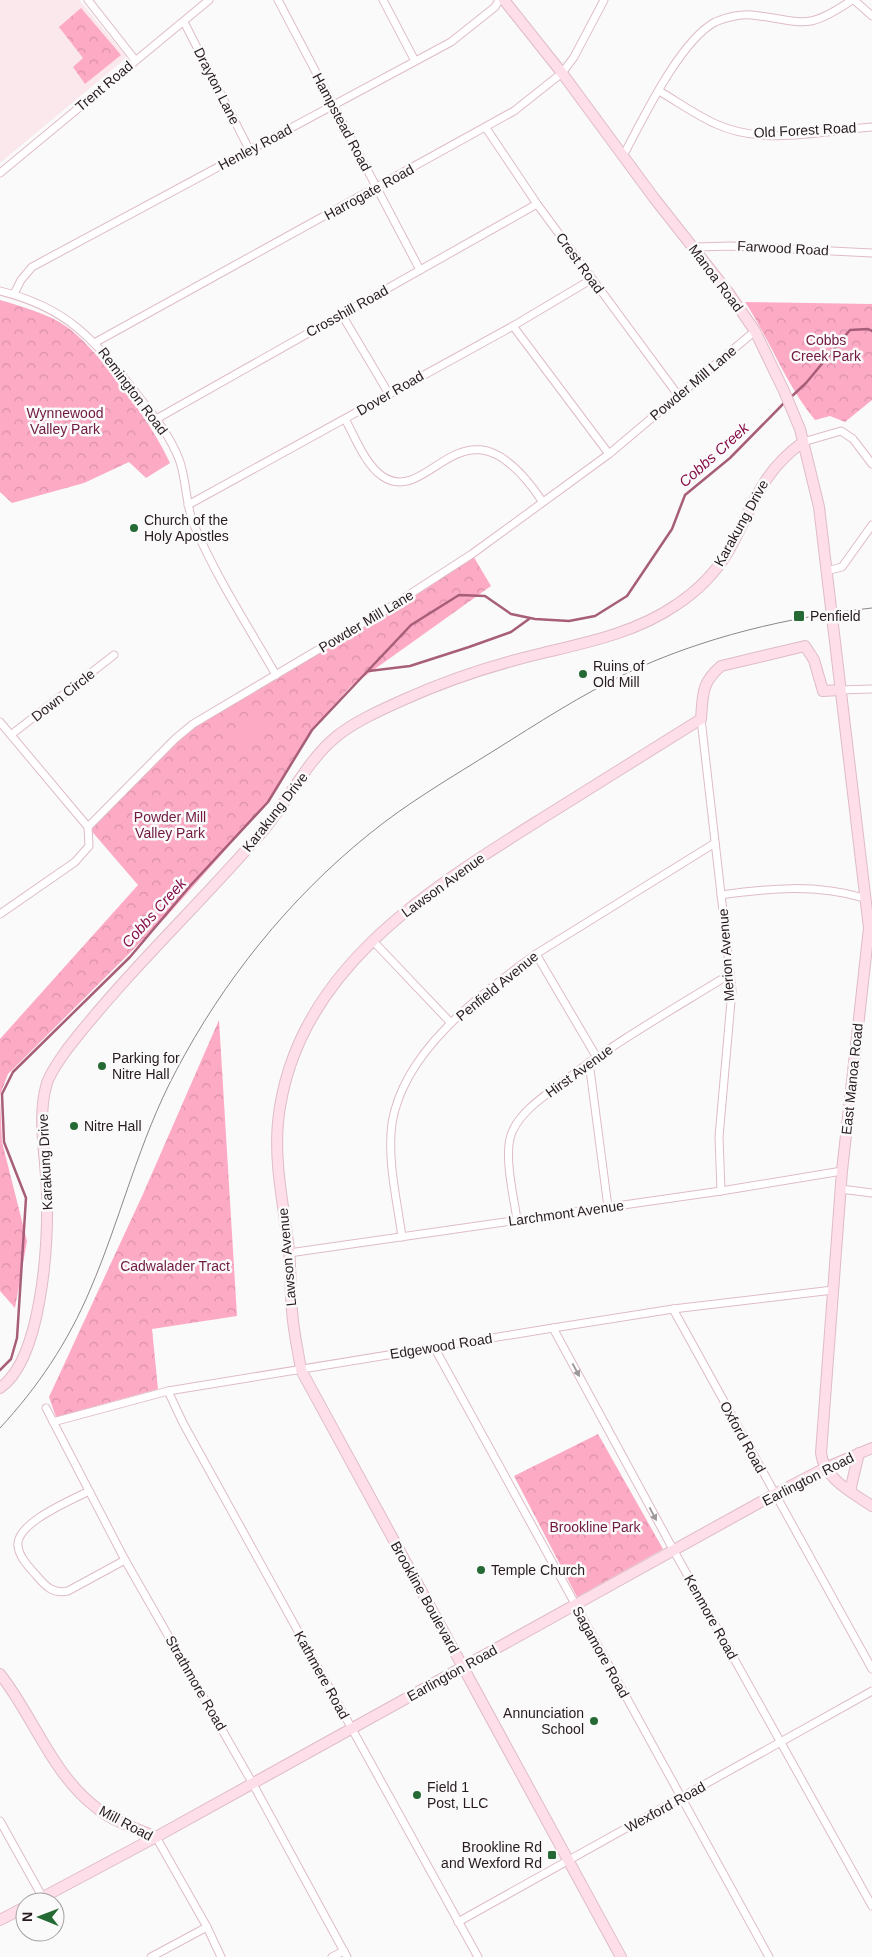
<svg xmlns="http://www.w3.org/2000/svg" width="872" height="1957" font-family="Helvetica,sans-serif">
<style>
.built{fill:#fae8ed}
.forest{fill:url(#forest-crowns)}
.garden{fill:#fdaac5}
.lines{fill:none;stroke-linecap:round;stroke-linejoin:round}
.stream{stroke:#a75e78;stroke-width:2.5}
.street-casing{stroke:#dfbcc6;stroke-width:9}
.secondary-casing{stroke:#dfbcc6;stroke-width:12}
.street{stroke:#fff;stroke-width:7}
.secondary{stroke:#fedee9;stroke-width:10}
.tram{stroke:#8e878a;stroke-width:1}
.oneway{fill:#9e989a}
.poi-dot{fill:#256a35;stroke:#fafafa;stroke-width:2}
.labels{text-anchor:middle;stroke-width:5;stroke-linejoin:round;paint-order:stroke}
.street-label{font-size:14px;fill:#281b1f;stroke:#fafafa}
.park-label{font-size:14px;fill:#711940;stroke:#fafafa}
.poi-label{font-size:14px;fill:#281b1f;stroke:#fafafa;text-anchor:start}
.water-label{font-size:15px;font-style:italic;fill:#880f4a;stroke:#fafafa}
</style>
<defs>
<pattern id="forest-crowns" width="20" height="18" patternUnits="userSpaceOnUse" patternTransform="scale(1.25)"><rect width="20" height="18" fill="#fdaac5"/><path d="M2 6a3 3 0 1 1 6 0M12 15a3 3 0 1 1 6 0" fill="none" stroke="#d992a9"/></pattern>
</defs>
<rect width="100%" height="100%" fill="#fafafa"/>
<polygon class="built" points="0,0 79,0 126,56 125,59 0,163"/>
<g class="forest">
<polygon points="81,8 121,55 85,84 73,67 83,58 59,27"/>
<path d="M0,300C23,307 47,313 67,327C99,350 154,426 170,463L146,478L129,462L84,483L12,503L0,492Z"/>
<path d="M745,302L872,304V400L845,422L830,416L815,420C786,385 770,340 745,302Z"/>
<polygon points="472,554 491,586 351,686 312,730 268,802 166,917 8,1074 0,1095 0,1039 138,885 88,827 175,739"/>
<polygon points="219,1020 237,1316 152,1329 158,1389 56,1417 49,1397 143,1194"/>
<polygon points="0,1097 2,1142 27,1241 15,1308 0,1291"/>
<polygon points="598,1434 663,1549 577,1597 514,1476"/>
</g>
<polygon class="garden" points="261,711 272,727 241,749 230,733"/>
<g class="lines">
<g class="stream">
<polyline points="790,398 806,383 850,330 868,329 872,331"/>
<polyline points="369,671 410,666 469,647 511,632 529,619"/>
<polyline points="0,1370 11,1359 17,1338 26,1198 4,1142 2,1094 13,1072 130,957 190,886 268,802 312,730 411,625 459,595 485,596 511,614 535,619 569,621 595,616 627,596 672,529 685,495 730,458 786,401"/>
</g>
<g class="street-casing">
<g id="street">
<polyline points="88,0 135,60"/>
<polyline points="278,0 420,270"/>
<polyline points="383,0 415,61"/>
<polyline points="854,0 872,16"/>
<polyline points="184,22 250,151"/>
<path d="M659,91C678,102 696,115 716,124C763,146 823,131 872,127"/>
<polyline points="486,128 537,204 678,395"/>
<path d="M623,156C643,119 679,42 715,22C726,17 741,14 752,15C804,21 805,32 852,0"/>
<polyline points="0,173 209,0"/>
<polyline points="695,247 731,246 872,253"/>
<path d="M0,291C69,308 94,340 136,393C153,415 168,432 179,459C187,480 185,504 194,525C216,577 248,626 276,675"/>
<polyline points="14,294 21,280 32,267 451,42 495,7 499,0"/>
<polyline points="342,315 389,394"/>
<polyline points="513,326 609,454"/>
<polyline points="96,342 514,111 562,73 574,57 604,0"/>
<polyline points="158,418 537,204"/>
<path d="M345,419C355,437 365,464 382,476C431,510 463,383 542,501"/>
<polyline points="803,442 841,431 853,439 872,464"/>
<polyline points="188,505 513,326 592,279"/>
<polyline points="826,571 842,567 872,525"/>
<polyline points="840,690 872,689"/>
<polyline points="701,719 732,990 719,1137 721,1191"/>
<polyline points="0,722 88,827"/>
<polyline points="12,734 114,655"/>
<polyline points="88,827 175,739 193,724 390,607 472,554 609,454 755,331"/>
<path d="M721,895C770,888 816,884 864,898"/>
<polyline points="0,914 75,862 89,846 88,827"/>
<polyline points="373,941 451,1023"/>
<polyline points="536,954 596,1056"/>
<polyline points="589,1062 608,1207"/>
<polyline points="841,1189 872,1193"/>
<path d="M517,1220C514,1197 502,1151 513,1130C522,1111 543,1097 559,1085C613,1043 672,1010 730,974"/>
<path d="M402,1237C397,1200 387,1160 392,1123C404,1050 480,995 536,954L715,843"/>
<polyline points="289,1253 721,1191 842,1171"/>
<polyline points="673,1309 872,1669"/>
<polyline points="553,1328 674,1551 872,1906"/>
<polyline points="434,1347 769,1957"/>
<polyline points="168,1391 183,1423 478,1957"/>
<polyline points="46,1408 125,1560 253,1784 347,1957"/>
<polyline points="53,1422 168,1391 553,1328 673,1309 833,1290"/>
<path d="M89,1491C72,1500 15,1523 18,1546C19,1557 29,1567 36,1575C46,1587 53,1594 68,1591L125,1560"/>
<polyline points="0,1821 43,1898"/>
<polyline points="156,1837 207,1927 221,1957"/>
<polyline points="458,1922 872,1691"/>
<polyline points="151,1957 207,1927"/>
<polyline points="332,1957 344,1951"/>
</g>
</g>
<g class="secondary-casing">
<g id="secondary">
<path d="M504,0L562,73L654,198L728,292L755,331L784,391L800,429L819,507L869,928L842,1171L821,1453C824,1479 853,1493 872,1506"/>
<path d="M0,1388C42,1359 48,1245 47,1197C47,1160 36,1119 47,1083C51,1071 61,1058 68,1048C128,971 199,905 262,832C288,802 306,761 337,736C356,721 381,710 403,700C447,680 496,664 543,653C589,642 637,632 676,605C696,592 715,573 728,552C753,508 759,474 803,442"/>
<polyline points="850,1491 859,1453"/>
<path d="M0,1674C34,1717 52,1775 98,1809C114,1822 138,1829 156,1837"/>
<polyline points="34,1902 156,1837 775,1494 825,1468 872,1448"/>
<polyline points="0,1920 25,1907"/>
<path d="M621,1957L301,1370C298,1350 293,1330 292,1310C290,1290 291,1270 289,1250C284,1207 274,1165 278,1122C293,973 426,891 541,819C594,786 648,752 701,719C703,695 701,683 721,666L805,646L814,660L823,691L840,690"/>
</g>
</g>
<use href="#street" class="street"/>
<use href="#secondary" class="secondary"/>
<path class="tram" d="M0,1428C38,1387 68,1342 90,1290C121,1218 139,1140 176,1071C223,981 289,899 368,835C407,803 452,777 495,750C538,723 581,695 627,673C704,637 788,617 872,608"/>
</g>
<defs><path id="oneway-solid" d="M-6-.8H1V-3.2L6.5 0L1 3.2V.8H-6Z" transform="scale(1.25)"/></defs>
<g class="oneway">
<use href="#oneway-solid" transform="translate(576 1370) rotate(62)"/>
<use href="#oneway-solid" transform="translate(653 1514) rotate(62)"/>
</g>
<g class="poi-dot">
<circle cx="134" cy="528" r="5"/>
<rect x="793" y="610" width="12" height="12" rx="2.5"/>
<circle cx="583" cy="674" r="5"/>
<circle cx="102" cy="1066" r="5"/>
<circle cx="74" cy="1126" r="5"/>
<circle cx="481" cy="1570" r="5"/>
<circle cx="594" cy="1721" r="5"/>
<circle cx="417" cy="1795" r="5"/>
<rect x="547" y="1850" width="10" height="10" rx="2.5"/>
</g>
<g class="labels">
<g class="street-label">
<text transform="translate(104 86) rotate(-40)" y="5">Trent Road</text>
<text transform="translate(217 86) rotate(63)" y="5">Drayton Lane</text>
<text transform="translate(342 122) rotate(62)" y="5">Hampstead Road</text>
<text transform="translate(805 130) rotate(-3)" y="5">Old Forest Road</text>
<text transform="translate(255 147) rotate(-28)" y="5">Henley Road</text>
<text transform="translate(369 192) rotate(-29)" y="5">Harrogate Road</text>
<text transform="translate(783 248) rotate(3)" y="5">Farwood Road</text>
<text transform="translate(580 263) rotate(54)" y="5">Crest Road</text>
<text transform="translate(716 278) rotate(53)" y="5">Manoa Road</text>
<text transform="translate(347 311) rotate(-29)" y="5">Crosshill Road</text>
<text transform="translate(693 383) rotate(-40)" y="5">Powder Mill Lane</text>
<text transform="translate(133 391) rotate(53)" y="5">Remington Road</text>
<text transform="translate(390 393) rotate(-30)" y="5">Dover Road</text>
<text transform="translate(741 523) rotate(-61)" y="5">Karakung Drive</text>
<text transform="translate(366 621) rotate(-31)" y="5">Powder Mill Lane</text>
<text transform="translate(63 695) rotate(-38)" y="5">Down Circle</text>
<text transform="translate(275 812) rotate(-52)" y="5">Karakung Drive</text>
<text transform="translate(443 885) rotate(-36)" y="5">Lawson Avenue</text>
<text transform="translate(726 955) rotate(-94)" y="5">Merion Avenue</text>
<text transform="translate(497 986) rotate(-39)" y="5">Penfield Avenue</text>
<text transform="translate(579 1071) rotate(-36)" y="5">Hirst Avenue</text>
<text transform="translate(852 1079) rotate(-84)" y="5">East Manoa Road</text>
<text transform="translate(45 1162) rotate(-93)" y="5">Karakung Drive</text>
<text transform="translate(566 1213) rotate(-8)" y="5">Larchmont Avenue</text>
<text transform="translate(287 1257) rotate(-95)" y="5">Lawson Avenue</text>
<text transform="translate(441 1346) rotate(-9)" y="5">Edgewood Road</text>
<text transform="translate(743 1437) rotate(61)" y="5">Oxford Road</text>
<text transform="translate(808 1479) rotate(-27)" y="5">Earlington Road</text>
<text transform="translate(425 1597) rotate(61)" y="5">Brookline Boulevard</text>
<text transform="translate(711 1617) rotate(61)" y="5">Kenmore Road</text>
<text transform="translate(601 1652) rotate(61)" y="5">Sagamore Road</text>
<text transform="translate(452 1673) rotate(-29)" y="5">Earlington Road</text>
<text transform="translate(322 1675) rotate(61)" y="5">Kathmere Road</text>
<text transform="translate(196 1683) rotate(60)" y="5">Strathmore Road</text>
<text transform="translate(665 1807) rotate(-29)" y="5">Wexford Road</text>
<text transform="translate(126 1823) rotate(28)" y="5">Mill Road</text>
</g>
<g class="park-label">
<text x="826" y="345">Cobbs<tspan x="826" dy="16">Creek Park</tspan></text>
<text x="65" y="418">Wynnewood<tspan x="65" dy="16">Valley Park</tspan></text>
<text x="170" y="822">Powder Mill<tspan x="170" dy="16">Valley Park</tspan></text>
<text x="175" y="1271">Cadwalader Tract</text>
<text x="595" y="1532">Brookline Park</text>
</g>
<g class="poi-label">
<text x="144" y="525">Church of the<tspan x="144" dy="16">Holy Apostles</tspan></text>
<text x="810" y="621">Penfield</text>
<text x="593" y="671">Ruins of<tspan x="593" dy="16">Old Mill</tspan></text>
<text x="112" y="1063">Parking for<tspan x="112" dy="16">Nitre Hall</tspan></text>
<text x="84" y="1131">Nitre Hall</text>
<text x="491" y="1575">Temple Church</text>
<text x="584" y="1718" text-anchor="end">Annunciation<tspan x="584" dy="16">School</tspan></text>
<text x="427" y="1792">Field 1<tspan x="427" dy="16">Post, LLC</tspan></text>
<text x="542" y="1852" text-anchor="end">Brookline Rd<tspan x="542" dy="16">and Wexford Rd</tspan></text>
</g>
<g class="water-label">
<text transform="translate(714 455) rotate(-42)" y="5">Cobbs Creek</text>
<text transform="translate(154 913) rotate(-48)" y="5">Cobbs Creek</text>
</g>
</g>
<g transform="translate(40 1917) rotate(271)"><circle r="24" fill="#fafafa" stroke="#a6a1a2"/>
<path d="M0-4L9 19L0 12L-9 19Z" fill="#256a35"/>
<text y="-8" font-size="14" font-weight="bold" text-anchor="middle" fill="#281b1f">N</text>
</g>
</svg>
